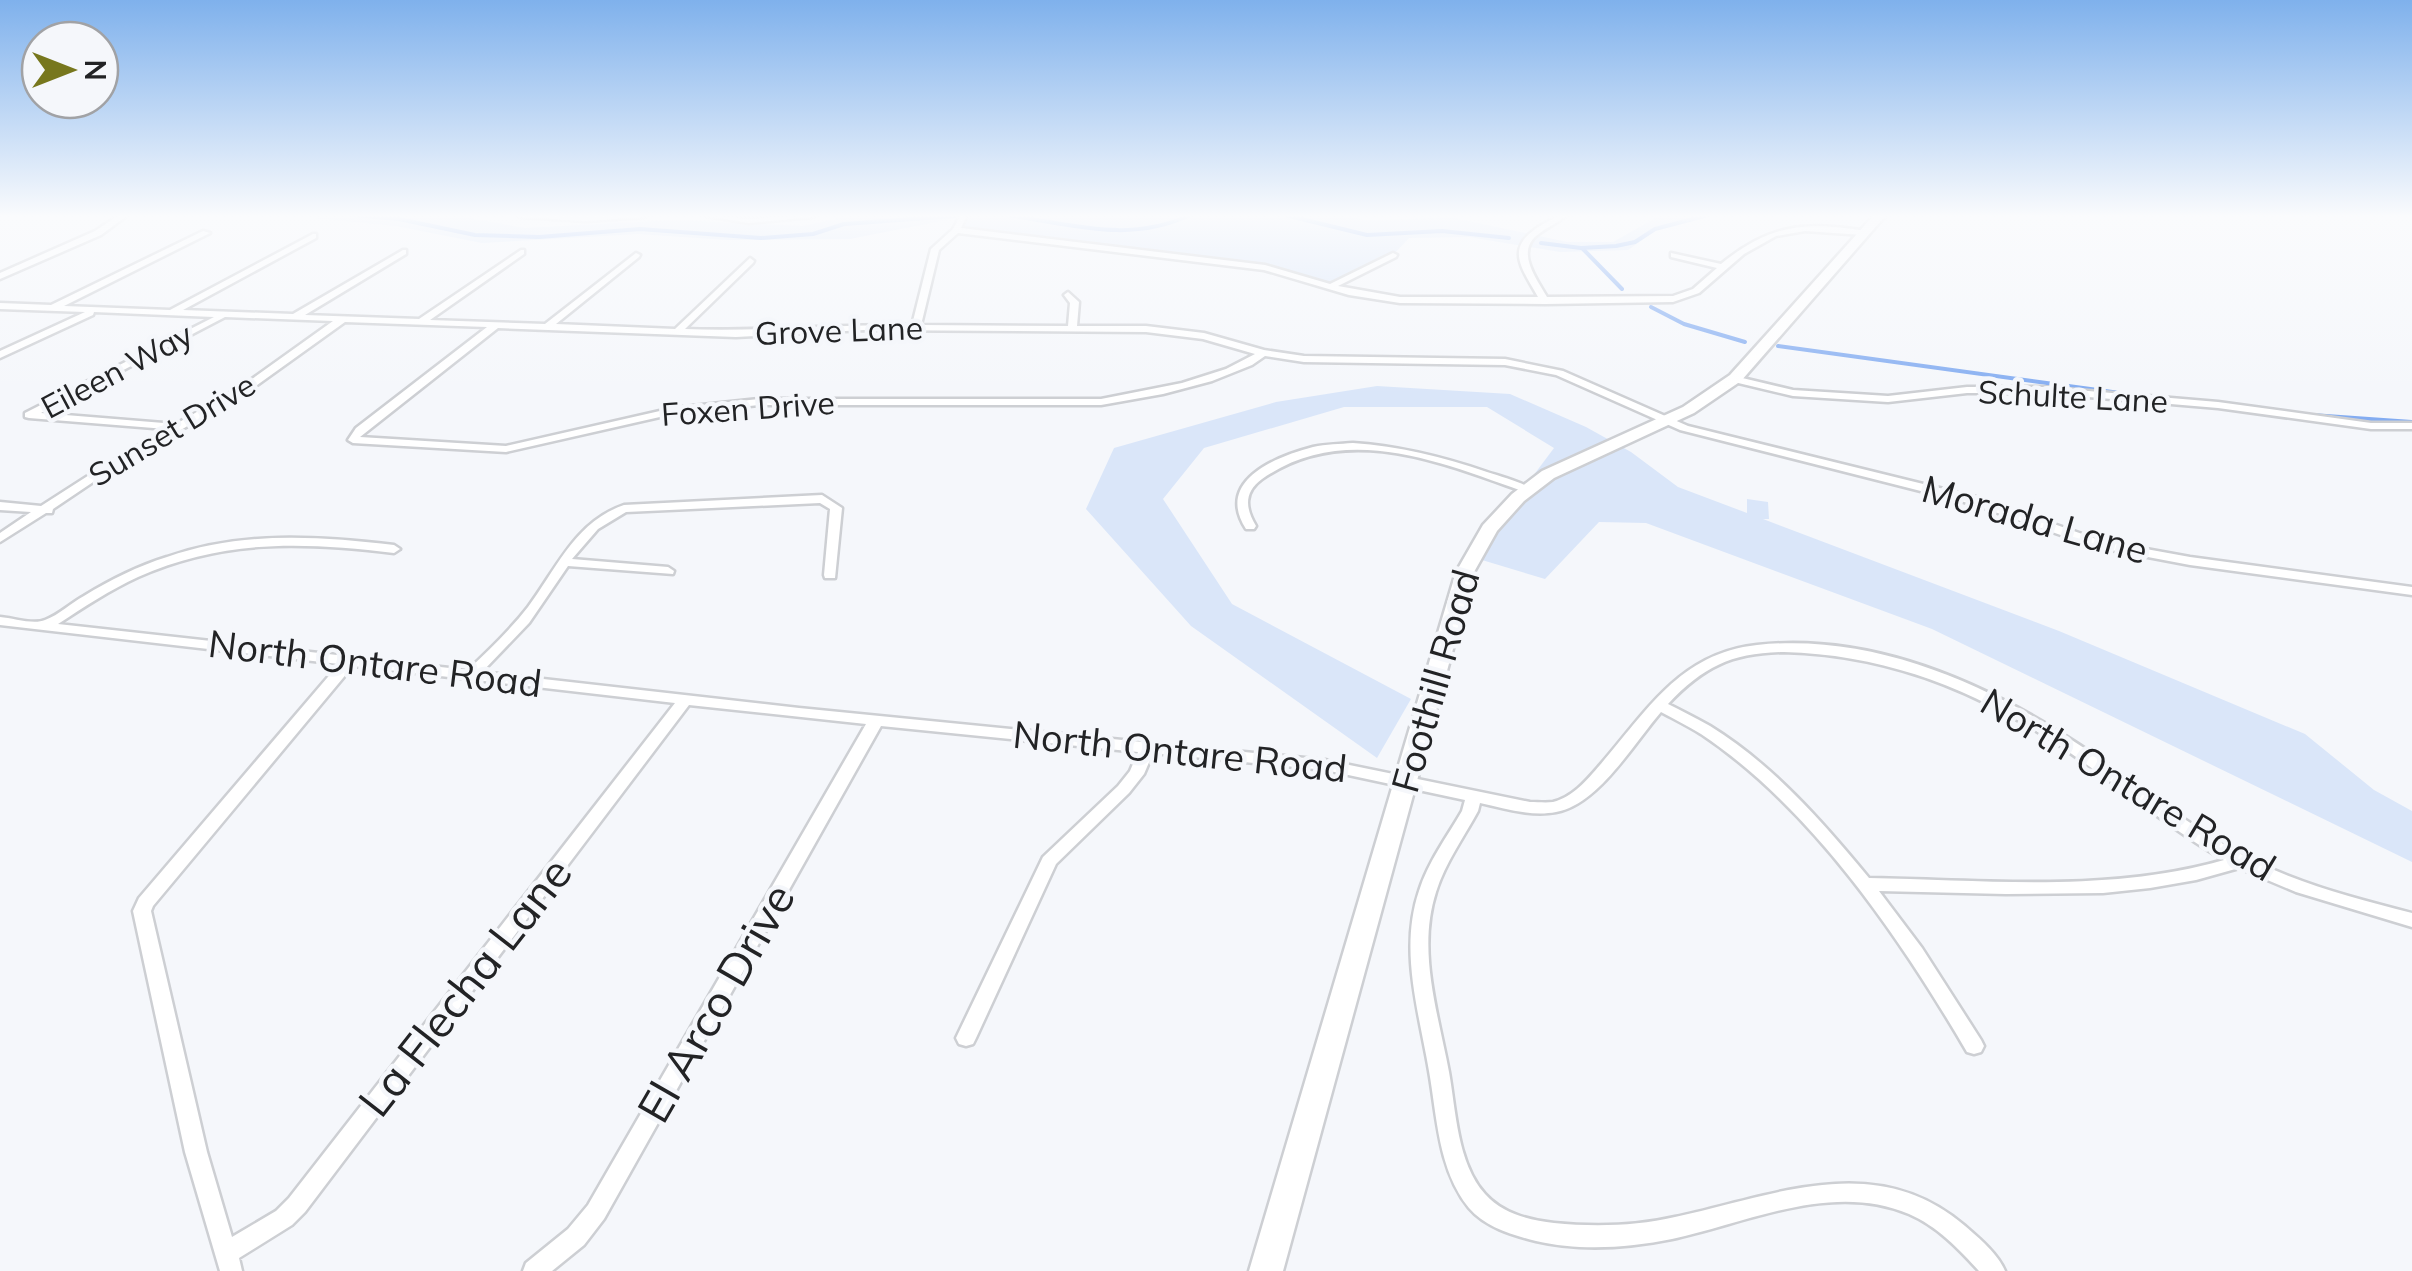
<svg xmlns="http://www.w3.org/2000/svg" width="2412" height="1271" font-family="Mulish,sans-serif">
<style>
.green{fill:#dae6f9}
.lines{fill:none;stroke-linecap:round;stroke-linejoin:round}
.stream{stroke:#83acf1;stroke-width:4}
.minor-casing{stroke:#cdcfd3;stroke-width:5}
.secondary-casing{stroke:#cdcfd3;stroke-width:5}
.minor{fill:#fff;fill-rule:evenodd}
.secondary{fill:#fff;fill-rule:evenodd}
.labels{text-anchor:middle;stroke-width:9;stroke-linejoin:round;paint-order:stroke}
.far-street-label{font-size:32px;fill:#222325;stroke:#f5f7fb}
.street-label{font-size:38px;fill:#222325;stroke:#f5f7fb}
.near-street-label{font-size:45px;fill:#222325;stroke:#f5f7fb}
</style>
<rect width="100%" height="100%" fill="#f5f7fb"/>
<g class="green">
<polygon points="284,215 453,215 525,228 676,220 803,226 855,215 1338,215 1365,220 1454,218 1567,242 1613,242 1661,215 1705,215 1658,229 1628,250 1560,252 1469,237 1409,238 1393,255 1332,286 1286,272 956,230 961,217 850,239 728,240 638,234 482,243 396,226"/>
<polygon points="1377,386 1510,394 1586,427 1631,452 1678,487 1747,513 1747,499 1768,502 1769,519 1763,519 2059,631 2305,734 2374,790 2412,811 2412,862 1932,629 1646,523 1599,522 1545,579 1472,557 1554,448 1487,407 1344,407 1204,448 1163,499 1232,604 1411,699 1377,758 1191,626 1086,509 1114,448 1276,402"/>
</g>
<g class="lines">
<g class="stream">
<polyline points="353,215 399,219 475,235 539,237 640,229 761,238 813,234 844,224 968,215"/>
<path d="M1006,215C1072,224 1128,244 1190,215"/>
<polyline points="1285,215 1367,235 1442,231 1509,238"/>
<polyline points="1541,243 1581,248 1616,246 1635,242 1655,229 1708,215"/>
<polyline points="1583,249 1622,289"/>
<polyline points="1651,307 1684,324 1745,342"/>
<polyline points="1778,346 2149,397"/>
<polyline points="2312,415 2412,422"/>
</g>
<g class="minor-casing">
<g id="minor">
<polygon points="119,215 128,215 101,235 0,279 0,273 95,231"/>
<polygon points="517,215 647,215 643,217 586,221 521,217"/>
<polygon points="701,215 749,219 816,215 812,217 749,223"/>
<path d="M961,215L966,217L961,228L1265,265L1330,284L1393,253L1397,255L1396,257L1338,286L1400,297H1538C1519,264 1504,246 1545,223C1554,219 1557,215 1567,215C1558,223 1549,226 1540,233C1514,250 1536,278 1547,297L1673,296L1693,289L1717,268L1671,257V253L1721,264C1770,224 1805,221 1866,231L1867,233L1863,235L1805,231L1776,236L1744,254L1699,293L1673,302L1545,304L1400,303L1349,295L1264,270L958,233L939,250L921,325L1068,326L1070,303L1064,295L1068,292L1079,302L1077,326H1146L1204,333L1264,350L1304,356L1505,359L1563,371L1688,426L1980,498L2102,541L2190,557L2412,587V595L2190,565L2095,547L1972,504L1680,430L1556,375L1505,365L1304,362L1265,356L1252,365L1212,381L1163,394L1101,405H759L673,414L506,452L353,443L348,440L356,428L487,327L345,322L253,388L105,474L53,509L52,513H46L0,542V533L31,512L0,510V502L41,506L97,470L166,429L29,418L25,417V413L214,317L94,312L93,315L0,358V351L85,312L0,309V303L51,305L203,231L210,233L64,306L170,310L313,234H316V238L183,310L293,314L403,250H406V254L305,315L419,319L521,250H524V254L430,320L545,324L636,253L640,255L639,257L556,324L675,329L750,258L754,261L753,263L685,329C761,332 836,324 912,325L931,249L953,229ZM225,317L333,321L245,384L176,424L41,413ZM498,328L736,337L864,330L1146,332L1203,339L1255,354L1226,369L1182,383L1101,399H759L673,408L506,446L360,437Z"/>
<polygon points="1734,376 1793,390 1888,396 1967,387 2041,387 2218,402 2371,423 2412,423 2412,429 2371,429 2218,408 2041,393 1967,393 1888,402 1793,396 1730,381 1729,379"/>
<path d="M1353,443C1399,446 1443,457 1487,472C1502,477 1519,481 1532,489L1526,492L1522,491C1437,461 1344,422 1262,479C1244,492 1245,508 1256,526L1254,529H1246C1215,481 1275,457 1313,447C1326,444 1340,444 1353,443Z"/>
<path d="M822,495L842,508L835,578H825L824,575L830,509L820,503L626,512L598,529L572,559L668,567L674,571L673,574L568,566L529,623L482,672L799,708L1325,760L1530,802C1537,802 1546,803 1553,802C1573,797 1587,780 1600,765C1646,712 1680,653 1757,645C1879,632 1999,689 2096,756C2144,789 2189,826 2241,854C2294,883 2354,898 2412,913V927L2296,892L2239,868L2196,880L2150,888L2103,893L2006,894L1879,891L1922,948L1981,1040L1984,1046L1981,1052L1974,1054L1967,1052C1901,939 1812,808 1701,734C1688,726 1674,719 1661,712C1634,743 1598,805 1556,812C1531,817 1504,808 1480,803L1478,811C1464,837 1445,863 1436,892C1417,951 1438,1013 1449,1072C1456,1111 1457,1163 1485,1194C1503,1214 1529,1220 1554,1223C1594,1227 1636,1226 1675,1217C1774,1196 1876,1149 1965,1226C1979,1238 1998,1254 2005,1271H1979C1959,1249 1937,1226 1909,1214C1832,1181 1747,1223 1672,1239C1628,1248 1579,1251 1536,1241C1512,1235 1485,1227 1469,1208C1438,1170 1437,1116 1429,1071C1419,1012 1399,950 1419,891C1428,862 1447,837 1462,811L1465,800L1325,770L1153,753L1144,774L1129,793L1056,864L976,1038L973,1044L966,1046L959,1044L956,1038L1043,857L1118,786L1130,771L1138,752L881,726L604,1219L584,1245L552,1271H523L526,1263L568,1229L588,1205L866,724L689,705L305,1212L292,1225L239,1258L242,1271H220L185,1152L133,911L139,898L339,664L0,625V617C13,618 34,625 45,620C59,615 71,603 84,596C110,580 138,566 167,557C241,531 317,536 394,545L400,549L394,553C303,542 223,539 138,577C110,590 84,607 58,624L346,656L351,655L357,658L468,670C489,650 510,630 528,607C557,568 575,522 624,505ZM1784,652C1898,655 1994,698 2086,764C2132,796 2175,832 2224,860C2109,893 1987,880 1869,878C1823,822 1772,764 1710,726C1696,718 1682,711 1668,704C1704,666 1732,653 1784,652ZM353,666L675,703L289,1198L276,1211L232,1237L207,1152L151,911L153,906Z"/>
</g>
</g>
<g class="secondary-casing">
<polygon id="secondary" points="1874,215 1886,215 1741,381 1694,413 1554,478 1524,501 1497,531 1474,572 1283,1271 1249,1271 1456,572 1483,525 1512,494 1542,471 1683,407 1730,375"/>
</g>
<use href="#minor" class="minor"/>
<use href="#secondary" class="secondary"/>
</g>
<linearGradient id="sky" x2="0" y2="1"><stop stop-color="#7fb1ec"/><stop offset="0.55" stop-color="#fafbfd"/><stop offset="1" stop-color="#fafbfd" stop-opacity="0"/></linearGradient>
<rect width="2412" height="393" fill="url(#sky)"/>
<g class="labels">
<g class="far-street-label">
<text transform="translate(839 331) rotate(-2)" y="11">Grove Lane</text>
<text transform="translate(117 371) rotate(-28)" y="11">Eileen Way</text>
<text transform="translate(2073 397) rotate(3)" y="11">Schulte Lane</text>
<text transform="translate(748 409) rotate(-4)" y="11">Foxen Drive</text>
<text transform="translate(172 430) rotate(-31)" y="11">Sunset Drive</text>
</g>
<g class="street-label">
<text transform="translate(2035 520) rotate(16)" y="13">Morada Lane</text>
<text transform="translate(375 664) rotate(7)" y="13">North Ontare Road</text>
<text transform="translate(1436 681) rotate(-74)" y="13">Foothill Road</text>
<text transform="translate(1180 752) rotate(6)" y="13">North Ontare Road</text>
<text transform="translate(2128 785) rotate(31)" y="13">North Ontare Road</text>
</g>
<g class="near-street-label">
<text transform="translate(465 987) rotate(-52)" y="16">La Flecha Lane</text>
<text transform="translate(716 1003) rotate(-60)" y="16">El Arco Drive</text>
</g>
</g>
<g transform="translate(70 70) rotate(90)"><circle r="48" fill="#f5f7fb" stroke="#a1a2a5" stroke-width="2.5"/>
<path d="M0-8L18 38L0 25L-18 38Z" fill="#77771d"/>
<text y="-15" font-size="28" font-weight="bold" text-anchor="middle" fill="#222325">N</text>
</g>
</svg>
